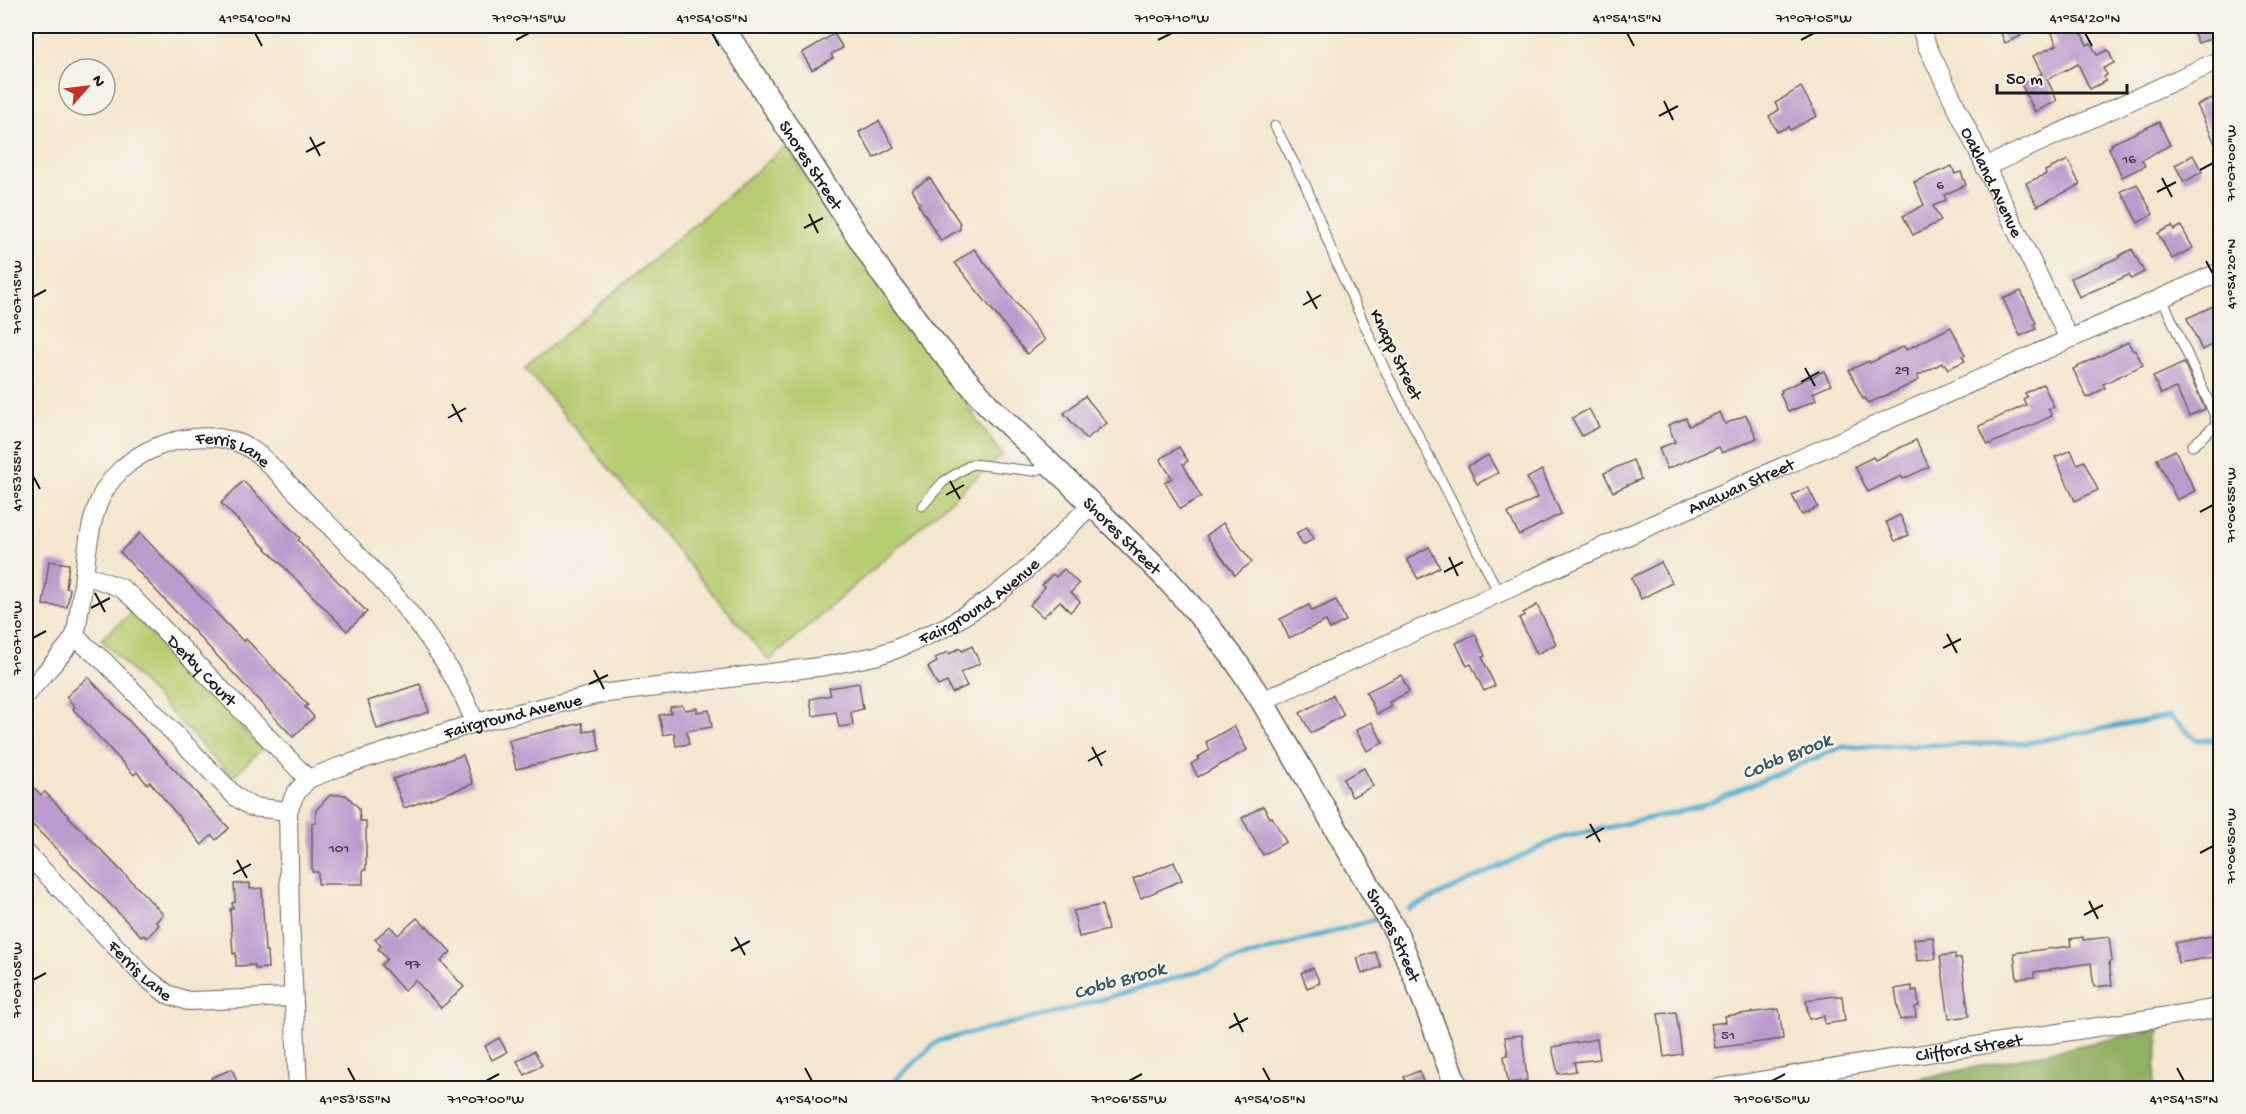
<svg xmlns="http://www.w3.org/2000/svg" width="2246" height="1114" font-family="'Gochi Hand',sans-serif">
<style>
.green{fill:#b6cc71;stroke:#697446;stroke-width:1.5}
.forest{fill:#90b063;stroke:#566640;stroke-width:1.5}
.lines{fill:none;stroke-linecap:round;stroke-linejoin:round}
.stream{stroke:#52afd0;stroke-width:5}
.building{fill:#ba9bcd}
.service-casing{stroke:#68635b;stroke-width:11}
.minor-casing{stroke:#68635b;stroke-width:20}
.tertiary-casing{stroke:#68635b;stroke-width:25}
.service{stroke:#fff;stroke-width:9}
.minor{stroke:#fff;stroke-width:18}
.tertiary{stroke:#fff;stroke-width:22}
.ticks{fill:none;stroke:#1c1c1c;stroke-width:2}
.labels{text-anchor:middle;stroke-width:5;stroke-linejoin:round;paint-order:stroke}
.number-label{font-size:15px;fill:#443c48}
.street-label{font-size:18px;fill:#1c1c1c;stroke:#f7f3e8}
.water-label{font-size:20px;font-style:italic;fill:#325764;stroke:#f7f3e8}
.neatline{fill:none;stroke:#1c1c1c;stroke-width:2}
.ticks-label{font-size:15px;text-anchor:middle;fill:#1c1c1c}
</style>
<rect width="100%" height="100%" fill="#f7f3e8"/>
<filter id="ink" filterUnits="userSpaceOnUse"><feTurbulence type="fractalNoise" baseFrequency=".0167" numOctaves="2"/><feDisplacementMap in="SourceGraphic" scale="12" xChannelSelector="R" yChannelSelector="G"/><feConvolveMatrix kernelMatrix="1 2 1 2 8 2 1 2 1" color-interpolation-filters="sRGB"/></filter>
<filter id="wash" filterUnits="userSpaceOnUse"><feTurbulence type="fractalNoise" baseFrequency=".008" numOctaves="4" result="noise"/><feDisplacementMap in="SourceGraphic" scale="24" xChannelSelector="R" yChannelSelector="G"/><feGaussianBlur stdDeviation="1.35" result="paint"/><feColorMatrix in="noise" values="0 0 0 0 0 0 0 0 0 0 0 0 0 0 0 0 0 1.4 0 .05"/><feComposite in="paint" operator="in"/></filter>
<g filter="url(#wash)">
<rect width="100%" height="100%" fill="#f4e6cf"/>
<g class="green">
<polygon points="786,146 1002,455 769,661 525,368"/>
<polygon points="131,613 262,749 232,777 101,639"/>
</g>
<polygon class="forest" points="2160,1029 2153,1088 1914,1088 1913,1080"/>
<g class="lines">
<g class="stream">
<polyline points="1409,909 1560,838 1696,808 1841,747 2027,743 2169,716 2197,740 2220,740"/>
<polyline points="886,1088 938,1041 1062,1011 1375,919"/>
</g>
</g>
<g id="blocks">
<g class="building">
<polygon points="1998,26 2017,26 2021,36 2005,43"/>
<polygon points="2052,26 2078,26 2087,45 2091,43 2097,55 2108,50 2114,63 2103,68 2107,75 2104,77 2106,81 2090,89 2078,64 2047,79 2057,101 2035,112 2021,84 2042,74 2033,56 2057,45 2052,33 2055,31"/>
<polygon points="2191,26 2220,26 2220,35 2198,43"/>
<polygon points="834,34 843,48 831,54 833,58 812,70 802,53"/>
<polygon points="1801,87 1817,116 1790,130 1788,127 1777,132 1769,116 1779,110 1775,103"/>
<polygon points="2213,98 2220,114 2220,154 2197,105"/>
<polygon points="879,121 894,147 874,158 859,132"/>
<polygon points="2159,122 2170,145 2142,160 2145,166 2122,177 2109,148 2112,146 2111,144"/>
<polygon points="2193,155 2202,172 2184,182 2175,165"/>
<polygon points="2068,160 2080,185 2037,206 2026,183 2046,174 2045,171"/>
<polygon points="1952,166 1955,174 1961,172 1966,185 1944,195 1946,200 1933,206 1941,221 1913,235 1903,216 1924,205 1914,182"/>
<polygon points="930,178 960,223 960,229 941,241 918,204 920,203 912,189"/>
<polygon points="2137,184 2153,214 2138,223 2121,191"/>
<polygon points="2172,226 2174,230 2181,226 2193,248 2172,259 2158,233"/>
<polygon points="974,249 1045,340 1027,354 955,263"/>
<polygon points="2132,249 2144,272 2131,279 2129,275 2079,297 2071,278 2120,257 2119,256"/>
<polygon points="2021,291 2036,323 2034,324 2036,329 2020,336 2003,299"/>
<polygon points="2220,303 2220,341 2202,350 2187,318"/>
<polygon points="1951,327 1965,355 1962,356 1965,361 1948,369 1945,364 1943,365 1942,363 1917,376 1919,380 1901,389 1868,403 1865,398 1863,399 1849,370 1869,361 1870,363 1904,346 1906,350"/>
<polygon points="2128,342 2133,351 2135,350 2143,365 2103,384 2105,388 2087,398 2073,369"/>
<polygon points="2184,363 2205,409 2189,416 2176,388 2161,394 2153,377"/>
<polygon points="1824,371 1831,385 1813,393 1816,400 1788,412 1780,393 1782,392 1781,390"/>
<polygon points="2043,384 2054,407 2048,409 2052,416 1988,445 1979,426 2026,405 2023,399 2027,397 2025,393"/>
<polygon points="1085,396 1107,423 1086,439 1064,413"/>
<polygon points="1589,409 1599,427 1582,436 1572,418"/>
<polygon points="1720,412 1725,424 1746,415 1757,438 1722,453 1719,447 1667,469 1659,448 1675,442 1668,425 1686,418 1689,426"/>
<polygon points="1916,440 1929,467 1903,479 1901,476 1868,492 1855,466 1873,457 1875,460"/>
<polygon points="1179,447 1188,461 1183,464 1201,497 1180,509 1165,482 1172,478 1160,459"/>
<polygon points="2071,450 2077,464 2084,461 2098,490 2075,501 2055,457"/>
<polygon points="2175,450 2195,491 2177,500 2157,459"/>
<polygon points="1488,455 1498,473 1477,484 1468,466"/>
<polygon points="1633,460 1641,479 1613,492 1604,473"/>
<polygon points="1542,470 1561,514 1519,535 1508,513 1537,498 1527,478"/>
<polygon points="243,481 300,538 298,540 367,612 347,631 221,503"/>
<polygon points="1808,487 1818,507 1802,515 1792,495"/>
<polygon points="1900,515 1909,535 1895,541 1886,522"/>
<polygon points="1223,523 1252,562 1235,575 1206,536"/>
<polygon points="1307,527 1314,539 1303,545 1296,533"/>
<polygon points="140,533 244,642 246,639 308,705 305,707 314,717 293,737 120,552"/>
<polygon points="1429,547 1440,567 1418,579 1407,559"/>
<polygon points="49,561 69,564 66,588 70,589 67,607 43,605"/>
<polygon points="1661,562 1672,583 1641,599 1631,578"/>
<polygon points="1064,569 1079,584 1071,592 1080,602 1070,612 1060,601 1043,617 1030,605 1045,587 1042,585 1053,574 1056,577"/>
<polygon points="1336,600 1346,621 1330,629 1326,621 1289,638 1280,619 1309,605 1312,611"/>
<polygon points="1537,605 1556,644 1537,654 1519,618 1525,615 1523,613"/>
<polygon points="1475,634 1485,656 1482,657 1495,686 1484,691 1471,664 1467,666 1456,643"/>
<polygon points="972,646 980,663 960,673 967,686 952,693 947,682 938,686 928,667 937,662 935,658 948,652 949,654 960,648 962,651"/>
<polygon points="1401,675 1409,692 1389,702 1391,707 1377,714 1366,692"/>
<polygon points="88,677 229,828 216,840 212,835 202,845 150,782 147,784 137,772 134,775 73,709 75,707 66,697"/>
<polygon points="859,683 863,709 851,712 853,725 839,727 836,712 813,716 810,699 831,695 829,688"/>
<polygon points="420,684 429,712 377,729 368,701"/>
<polygon points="1333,695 1344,715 1311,733 1300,713"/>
<polygon points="682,705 685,710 697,708 697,712 709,710 712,727 687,731 689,744 676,746 674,733 663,735 659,715 671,713 670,707"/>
<polygon points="1372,722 1383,743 1367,751 1356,730"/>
<polygon points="582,723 584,732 595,729 600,750 516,769 509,740"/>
<polygon points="1234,726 1247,750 1198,777 1191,764 1199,759 1198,757 1210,750 1206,742"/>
<polygon points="463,755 473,784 404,808 393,779"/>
<polygon points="1364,768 1373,786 1352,797 1343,779"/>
<polygon points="34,788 41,795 45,792 163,914 156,922 159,925 147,938 144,935 142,937 26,818 26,796"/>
<polygon points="330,795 346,795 359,808 360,821 366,821 366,870 363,870 363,884 318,884 318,872 312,872 312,823 316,823 316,810"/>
<polygon points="1263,806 1270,818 1272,817 1286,842 1263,855 1242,818"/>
<polygon points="1174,862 1182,880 1141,898 1133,879"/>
<polygon points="250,883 250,889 262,888 265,951 267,951 268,968 255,969 255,965 236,966 236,953 233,954 230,909 233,908 232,903 235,902 234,884"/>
<polygon points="1102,905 1108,930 1079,937 1073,911"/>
<polygon points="417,918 426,927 427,926 451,952 441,961 464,987 441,1008 415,980 404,991 381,965 387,959 378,949 381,946 375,939 390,926 398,935"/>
<polygon points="2220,934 2220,956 2178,963 2175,943"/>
<polygon points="1933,937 1936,959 1917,961 1914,939"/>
<polygon points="2083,937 2083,940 2109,937 2112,961 2109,962 2112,985 2094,987 2091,963 2051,969 2051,970 2034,972 2034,977 2017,979 2014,953 2071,946 2070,939"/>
<polygon points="1375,952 1381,967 1362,974 1357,958"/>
<polygon points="1955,954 1955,959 1961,958 1969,1016 1949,1019 1940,956"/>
<polygon points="1313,968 1320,983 1307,988 1301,973"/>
<polygon points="1912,986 1912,991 1917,990 1919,1006 1915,1007 1916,1017 1900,1020 1895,989"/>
<polygon points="1835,996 1842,996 1845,1021 1825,1024 1824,1016 1809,1019 1806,1000"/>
<polygon points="1779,1009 1783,1039 1715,1048 1711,1024 1726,1022 1725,1016"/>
<polygon points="1676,1012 1682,1054 1664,1057 1658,1014"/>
<polygon points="1522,1035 1527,1080 1508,1083 1504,1056 1508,1055 1505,1037"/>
<polygon points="499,1038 507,1052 492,1060 485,1046"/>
<polygon points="1597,1039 1600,1059 1574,1062 1576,1071 1558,1074 1552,1047"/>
<polygon points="534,1051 542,1065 525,1075 517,1061"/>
<polygon points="232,1069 240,1089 215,1089 211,1078"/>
<polygon points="1419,1071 1426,1089 1408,1089 1404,1077"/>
</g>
</g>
</g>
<g filter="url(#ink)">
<use href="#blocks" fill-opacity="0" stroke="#68635b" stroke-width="1.5"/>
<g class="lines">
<g class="service-casing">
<g id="service">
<polyline points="1275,126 1306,186 1336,262 1386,372 1499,593"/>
<polyline points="2162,298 2215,416 2216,425 2192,446"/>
<polyline points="922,506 943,482 972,464 1033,471 1050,466"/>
</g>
</g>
<g class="minor-casing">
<g id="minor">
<path id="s1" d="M1920,26L1927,46L2069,339"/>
<polyline points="1985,167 2220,60"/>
<path id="s2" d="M86,575L121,588L133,598L308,779"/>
<polyline points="75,637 105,662 236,797 252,807 288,811"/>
<path id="s3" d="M26,695C35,683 71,646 75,635C77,628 78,619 79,612C85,579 86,535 98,504C117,452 186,426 236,442C254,448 266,461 279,474C351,550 438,624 475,723"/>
<path id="s4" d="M1262,701L1499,593L2220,272"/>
<path id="s5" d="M26,853L144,976L167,994L188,1001L293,997"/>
<path id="s6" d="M298,1088L290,919L288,811L295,794L308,779L339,767L475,723L600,694L826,666L875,656L896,649L946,627L992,598L1024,572L1092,504"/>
<path id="s7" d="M1718,1088L1883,1060L2220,1008"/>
</g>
</g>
<g class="tertiary-casing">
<g id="tertiary">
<path id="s8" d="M722,26L883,275L925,332L989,406L1071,484L1165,577L1207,624L1235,660L1262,701L1397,934L1417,982L1457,1088"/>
</g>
</g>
<use href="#service" class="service"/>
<use href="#minor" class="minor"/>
<use href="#tertiary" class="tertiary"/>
</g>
</g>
<path class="ticks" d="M255,33L262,46M712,33L719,46M1627,33L1634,46M2085,33L2092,46M516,40L529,33M1158,40L1172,33M1801,40L1814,33M1664,101L1673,120M1659,116L1678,106M310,137L320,156M306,152L325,142M2200,170L2213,163M2162,178L2172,197M2157,192L2176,182M809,214L818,233M804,228L823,218M2206,261L2213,274M1307,291L1317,309M33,297L46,290M1303,305L1321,295M1805,368L1815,386M1801,382L1819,372M452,404L462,422M448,418L466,408M33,476L40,489M950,481L960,499M946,495L964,485M2200,512L2213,505M1449,557L1458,576M1444,572L1463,562M95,593L105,612M91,608L110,598M1947,634L1957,653M33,638L46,631M1943,648L1961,639M594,670L604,689M589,684L608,675M1092,747L1102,766M1088,761L1106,751M1590,824L1600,842M1586,838L1604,828M2200,853L2213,846M237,860L247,878M233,874L251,864M2089,901L2098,919M2084,915L2103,905M735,937L745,955M731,951L750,941M33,980L46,973M1234,1013L1243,1032M1229,1028L1248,1018M348,1068L355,1081M805,1068L812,1081M1263,1068L1270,1081M2177,1068L2184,1081M486,1081L499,1074M1129,1081L1142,1074M1772,1081L1785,1074"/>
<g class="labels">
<g class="number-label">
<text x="2129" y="163">16</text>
<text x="1940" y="189">6</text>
<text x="1902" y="374">29</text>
<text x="339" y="852">101</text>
<text x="413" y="968">97</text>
<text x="1728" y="1039">51</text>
</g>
<g class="street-label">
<text dy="6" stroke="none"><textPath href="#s8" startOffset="165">Shores Street</textPath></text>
<text dy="6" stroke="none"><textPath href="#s1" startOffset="172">Oakland Avenue</textPath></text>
<text transform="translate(1397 354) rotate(64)" y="6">Knapp Street</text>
<text dy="6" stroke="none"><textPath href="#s3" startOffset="375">Ferris Lane</textPath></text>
<text dy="6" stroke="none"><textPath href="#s4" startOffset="525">Anawan Street</textPath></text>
<text dy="6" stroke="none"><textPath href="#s8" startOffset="651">Shores Street</textPath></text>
<text dy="6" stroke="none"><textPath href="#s6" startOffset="1016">Fairground Avenue</textPath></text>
<text dy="6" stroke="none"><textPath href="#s2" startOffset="153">Derby Court</textPath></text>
<text dy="6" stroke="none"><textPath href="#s6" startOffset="530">Fairground Avenue</textPath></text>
<text dy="6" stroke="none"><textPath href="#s8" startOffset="1137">Shores Street</textPath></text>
<text dy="6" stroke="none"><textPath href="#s5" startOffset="164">Ferris Lane</textPath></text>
<text dy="6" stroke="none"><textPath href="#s7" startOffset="254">Clifford Street</textPath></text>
</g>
<g class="water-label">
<text transform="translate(1786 755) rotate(-22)" y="7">Cobb Brook</text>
<text transform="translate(1119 979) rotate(-16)" y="7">Cobb Brook</text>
</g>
</g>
<rect width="2246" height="1114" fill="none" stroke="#f7f3e8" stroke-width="66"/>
<g transform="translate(87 87) rotate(62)"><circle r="28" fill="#f7f3e8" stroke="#9f9d96" stroke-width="1.5"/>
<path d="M0-4.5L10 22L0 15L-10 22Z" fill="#c8321e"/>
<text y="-9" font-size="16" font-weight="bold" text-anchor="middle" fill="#1c1c1c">N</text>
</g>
<path d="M1997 84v9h130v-9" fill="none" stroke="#1c1c1c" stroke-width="3"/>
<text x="2006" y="84" font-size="18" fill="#1c1c1c" stroke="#f7f3e8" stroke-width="4.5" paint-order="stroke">50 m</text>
<rect x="33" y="33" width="2180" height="1048" class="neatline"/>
<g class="ticks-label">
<text x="255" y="22">41°54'00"N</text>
<text x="529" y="22">71°07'15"W</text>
<text x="712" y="22">41°54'05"N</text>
<text x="1172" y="22">71°07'10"W</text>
<text x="1627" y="22">41°54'15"N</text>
<text x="1814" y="22">71°07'05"W</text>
<text x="2085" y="22">41°54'20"N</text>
<text transform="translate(2230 163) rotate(-90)" y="5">71°07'00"W</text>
<text transform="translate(2230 274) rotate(-90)" y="5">41°54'20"N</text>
<text transform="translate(16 297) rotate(-90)" y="5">71°07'15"W</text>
<text transform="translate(16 476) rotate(-90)" y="5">41°53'55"N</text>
<text transform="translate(2230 505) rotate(-90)" y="5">71°06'55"W</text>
<text transform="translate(16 638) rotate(-90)" y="5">71°07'10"W</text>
<text transform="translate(2230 846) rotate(-90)" y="5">71°06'50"W</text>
<text transform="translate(16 980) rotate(-90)" y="5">71°07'05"W</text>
<text x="355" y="1103">41°53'55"N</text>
<text x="486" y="1103">71°07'00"W</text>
<text x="812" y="1103">41°54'00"N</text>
<text x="1129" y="1103">71°06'55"W</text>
<text x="1270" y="1103">41°54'05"N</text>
<text x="1772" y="1103">71°06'50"W</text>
<text x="2184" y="1103">41°54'15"N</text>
</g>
</svg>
